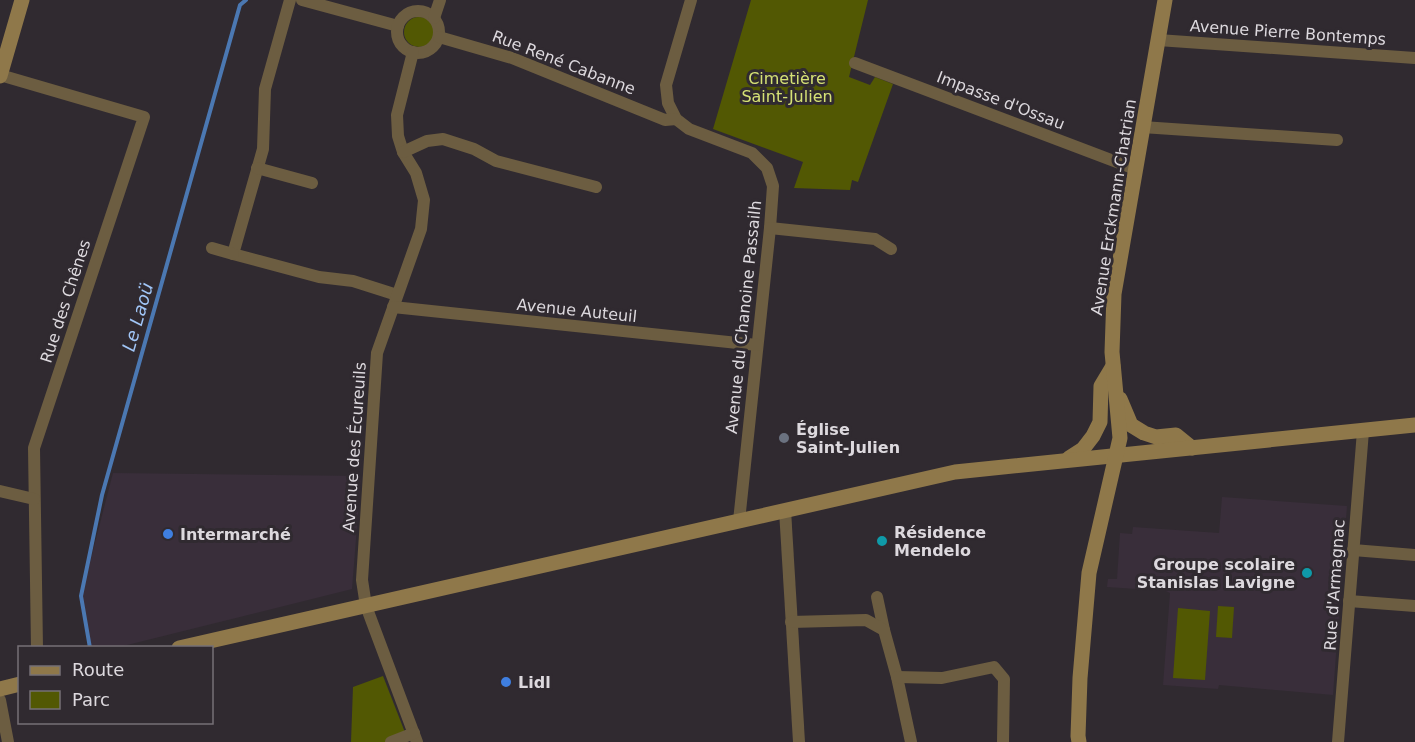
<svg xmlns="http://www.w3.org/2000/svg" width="1415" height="742" font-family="'DejaVu Sans',sans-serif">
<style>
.built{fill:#392e3a}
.green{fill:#525803}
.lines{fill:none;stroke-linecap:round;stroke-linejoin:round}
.stream{stroke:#4b78b2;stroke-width:4}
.street{stroke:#6c5d41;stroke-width:12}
.secondary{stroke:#8f784a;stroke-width:15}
.worship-dot{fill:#6b7280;stroke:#302a30;stroke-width:2}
.shop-dot{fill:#3f7fe0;stroke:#302a30;stroke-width:2}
.culture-dot{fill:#0f9aa8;stroke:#302a30;stroke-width:2}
.labels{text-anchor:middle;stroke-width:6;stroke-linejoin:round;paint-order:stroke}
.street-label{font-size:16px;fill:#ddd9de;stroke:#302a30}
.park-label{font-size:16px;fill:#d5e175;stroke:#302a30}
.poi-label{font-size:16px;font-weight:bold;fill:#ddd9de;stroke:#302a30;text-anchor:start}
.water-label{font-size:18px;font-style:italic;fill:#a1c6f7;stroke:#302a30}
</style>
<rect width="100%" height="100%" fill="#302a30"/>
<g class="built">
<polygon points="113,473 361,476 352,589 119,647 90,647 81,597"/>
<polygon points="1222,497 1347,506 1333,695 1219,685 1218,689 1163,685 1170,593 1166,591 1107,587 1108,579 1117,579 1120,533 1132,534 1133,527 1219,533"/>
</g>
<g class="green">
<polygon points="751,0 868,0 849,77 870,85 875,77 893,84 858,182 852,180 850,190 794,188 803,162 713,129"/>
<circle cx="419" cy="32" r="15"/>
<polygon points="1218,606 1234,607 1232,638 1216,637"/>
<polygon points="1178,608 1210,611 1205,680 1173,678"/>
<polygon points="383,676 406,735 389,742 351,742 353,687"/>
</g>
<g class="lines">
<polyline class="stream" points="90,648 81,596 102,495 240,5 246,0"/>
<g class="street">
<polyline points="290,0 265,89 263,149 233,254 319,277 353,281 397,295"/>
<polyline points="302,0 398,26"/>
<polyline points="691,0 666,85 668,103 676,119 689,129 752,153 767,168 773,186 770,228 739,521"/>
<circle cx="418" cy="32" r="21"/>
<polyline points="434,18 440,0"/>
<polyline points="439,37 512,58 665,120 676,119"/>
<polyline points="1158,40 1415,58"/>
<polyline points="413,52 397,115 398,136 403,152 416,173 424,200 421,229 377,353 362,580 366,606 417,742"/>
<polyline points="855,63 1135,169"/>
<polyline points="0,75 144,117 34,448 37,648"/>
<polyline points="1142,127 1337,140"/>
<polyline points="403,152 427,141 443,139 474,149 496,161 596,187"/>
<polyline points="257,168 312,183"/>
<polyline points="770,228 875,239 891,249"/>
<polyline points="212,248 233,254"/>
<polyline points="393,307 757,345"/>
<polyline points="0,491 34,499"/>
<polyline points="785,510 799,742"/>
<polyline points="1353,550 1415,555"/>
<polyline points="877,597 884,630"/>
<polyline points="1349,601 1415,606"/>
<polyline points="791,622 866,620 884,630 897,677 911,742"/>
<polyline points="897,677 942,678 994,667 1004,679 1003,742"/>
<polyline points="0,700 8,742"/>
<polyline points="391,742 414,733"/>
<polyline points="1338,742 1363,431"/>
</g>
<g class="secondary">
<polyline points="0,76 22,0"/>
<polyline points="1120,399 1131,425 1144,433 1156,437 1176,435 1192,448"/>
<polyline points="1069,458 1083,449 1093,436 1100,422 1101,386 1113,366"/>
<polyline points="179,648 955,472 1415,425"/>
<polyline points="0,689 20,684"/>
<polyline points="1079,742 1078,736 1080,678 1089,573 1120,438 1112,352 1114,294 1165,0"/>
</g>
</g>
<circle class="worship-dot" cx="784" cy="438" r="6"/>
<g class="shop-dot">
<circle cx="168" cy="534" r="6"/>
<circle cx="506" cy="682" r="6"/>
</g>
<g class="culture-dot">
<circle cx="882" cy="541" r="6"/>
<circle cx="1307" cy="573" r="6"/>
</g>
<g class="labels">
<g class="street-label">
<text transform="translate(1288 32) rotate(4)" y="6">Avenue Pierre Bontemps</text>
<text transform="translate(564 62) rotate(21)" y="6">Rue René Cabanne</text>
<text transform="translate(1001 100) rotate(21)" y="6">Impasse d'Ossau</text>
<text transform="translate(1113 207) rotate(-81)" y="6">Avenue Erckmann-Chatrian</text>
<text transform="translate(65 301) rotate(-72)" y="6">Rue des Chênes</text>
<text transform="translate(577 310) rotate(6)" y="6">Avenue Auteuil</text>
<text transform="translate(743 317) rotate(-84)" y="6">Avenue du Chanoine Passailh</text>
<text transform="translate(354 447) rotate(-86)" y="6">Avenue des Écureuils</text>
<text transform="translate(1334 585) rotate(-86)" y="6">Rue d'Armagnac</text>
</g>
<g class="park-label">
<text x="787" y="84">Cimetière<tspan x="787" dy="18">Saint-Julien</tspan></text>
</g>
<g class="poi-label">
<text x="796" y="435">Église<tspan x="796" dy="18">Saint-Julien</tspan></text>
<text x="894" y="538">Résidence<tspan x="894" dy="18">Mendelo</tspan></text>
<text x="180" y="540">Intermarché</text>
<text x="1295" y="570" text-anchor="end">Groupe scolaire<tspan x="1295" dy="18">Stanislas Lavigne</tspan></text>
<text x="518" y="688">Lidl</text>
</g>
<g class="water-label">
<text transform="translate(138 317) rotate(-74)" y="6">Le Laoü</text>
</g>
</g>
<rect x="18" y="646" width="195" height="78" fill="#302a30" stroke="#757076" stroke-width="1.5"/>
<rect x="30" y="666" width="30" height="9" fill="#8f784a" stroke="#757076" stroke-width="1.5"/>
<text x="72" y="676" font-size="18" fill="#ddd9de">Route</text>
<rect x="30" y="691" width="30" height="18" fill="#525803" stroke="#757076" stroke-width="1.5"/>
<text x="72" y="706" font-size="18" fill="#ddd9de">Parc</text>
</svg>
